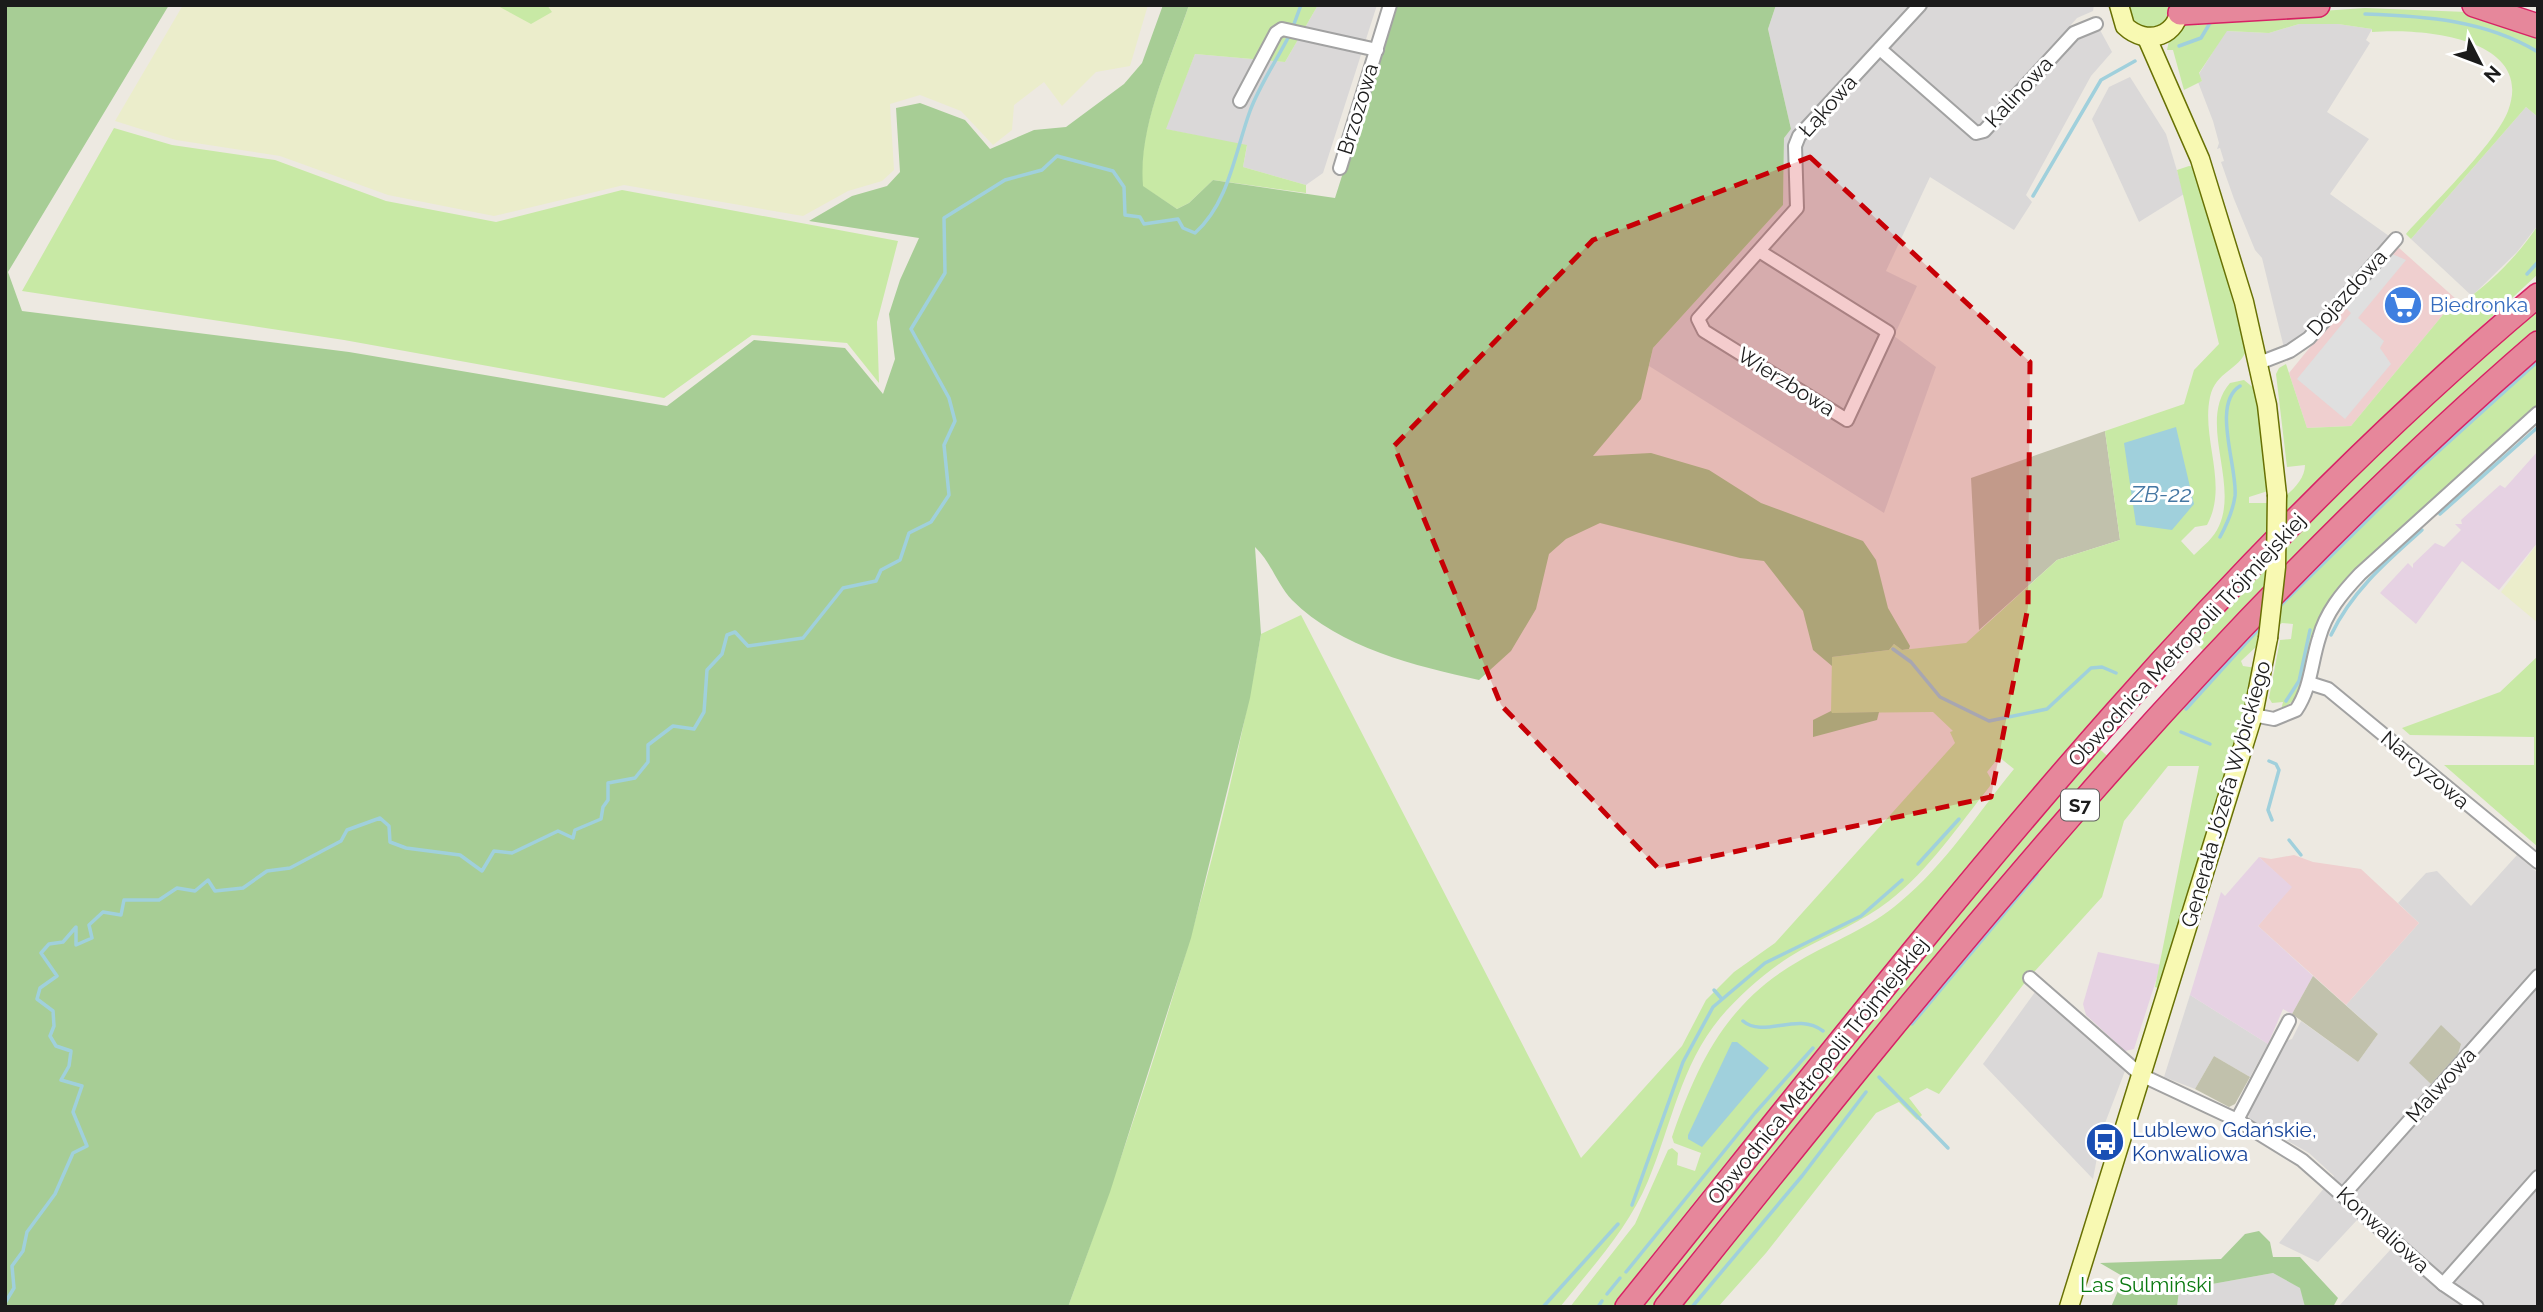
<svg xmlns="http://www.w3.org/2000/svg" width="2543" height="1312" font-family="Raleway,sans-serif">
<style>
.residential{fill:#dad8d8}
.commercial{fill:#efcfcf}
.industrial{fill:#e6d2e3}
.construction{fill:#c1c1ac}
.farmland{fill:#ebedcb}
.grass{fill:#c8e9a5}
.forest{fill:#a7cd95}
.parking{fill:#dfdfdf}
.water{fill:#a0d0dc}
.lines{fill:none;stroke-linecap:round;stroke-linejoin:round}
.stream{stroke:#a0d0dc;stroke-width:3.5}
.street-casing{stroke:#a2a2a2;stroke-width:16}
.secondary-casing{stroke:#687104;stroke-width:21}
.highway-casing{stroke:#d72265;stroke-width:26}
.street{stroke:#fff;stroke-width:12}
.secondary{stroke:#f8f9b2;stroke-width:18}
.highway{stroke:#e6879b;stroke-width:23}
.secondary-bridge-casing{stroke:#687104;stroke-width:21;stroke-linecap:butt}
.secondary-bridge{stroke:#f8f9b2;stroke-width:18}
.marked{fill:#c70006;fill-opacity:0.2;stroke:#c70006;stroke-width:5;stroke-dasharray:14 9;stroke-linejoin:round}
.labels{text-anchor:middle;stroke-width:6;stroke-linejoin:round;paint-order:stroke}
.shield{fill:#fff;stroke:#5f5f5f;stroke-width:2}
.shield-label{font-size:19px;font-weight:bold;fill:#1b1b1b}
.street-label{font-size:21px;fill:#1b1b1b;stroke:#fff}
.shop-label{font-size:21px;fill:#366cbe;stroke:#fff;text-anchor:start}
.transit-label{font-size:21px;fill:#164399;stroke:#fff;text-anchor:start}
.park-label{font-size:21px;fill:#0a7910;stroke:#fff}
.water-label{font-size:23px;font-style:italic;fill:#4577a3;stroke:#fff}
</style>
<rect width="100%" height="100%" fill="#ede9e1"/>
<g class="residential">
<polygon points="1318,5 1377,5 1323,173 1306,185 1243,167 1247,146 1165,129 1195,54 1285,62"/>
<polygon points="1776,5 2094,5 2093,11 2077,18 2070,26 2083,38 2094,19 2112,52 2091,76 2026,195 2032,202 2014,230 1930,177 1886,271 1917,286 1894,336 1936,367 1884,513 1649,366 1653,348 1783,205 1784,137 1791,129 1768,29"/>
<polygon points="2299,24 2338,24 2372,29 2366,40 2370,43 2327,112 2369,139 2330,194 2389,236 2367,266 2299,341 2284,348 2262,258 2255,250 2234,199 2221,162 2224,161 2220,148 2217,149 2219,143 2213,121 2198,82 2202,81 2199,74 2226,31 2269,33"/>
<polygon points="2130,77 2166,134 2184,194 2139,222 2092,119 2109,87"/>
<polygon points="2526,107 2538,117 2538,225 2517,252 2472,296 2411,239"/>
<polygon points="2517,855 2538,873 2538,1307 2338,1307 2391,1249 2357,1220 2318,1262 2279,1243 2334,1176 2309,1153 2249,1119 2248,1112 2286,1041 2292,1039 2301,1021 2358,1062 2378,1034 2346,1005 2419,923 2398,903 2426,873 2437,871 2471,906"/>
<polygon points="2035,992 2125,1071 2102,1131 2093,1179 1983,1064"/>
<polygon points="2190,995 2268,1044 2250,1077 2214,1056 2195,1089 2164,1077"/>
<polygon points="2273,1273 2301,1288 2305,1307 2177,1307 2179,1290"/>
</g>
<g class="commercial">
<polygon points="2399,248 2456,299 2351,426 2307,428 2289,373 2388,252"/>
<polygon points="2294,855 2313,862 2361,869 2419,923 2346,1005 2258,926 2291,887 2259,857 2271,859"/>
</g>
<g class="industrial">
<polygon points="2538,451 2538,542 2499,590 2462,561 2416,624 2380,593 2408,563 2413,568 2413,564 2435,543 2444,547 2461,530 2455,524 2462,524 2461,520 2500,485 2505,488"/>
<polygon points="2259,857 2292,887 2258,926 2313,976 2292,1014 2283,1009 2268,1044 2190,995 2221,892 2225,896"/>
<polygon points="2098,952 2161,965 2134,1049 2125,1051 2086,1015 2083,1004"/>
</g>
<g class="construction">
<polygon points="2105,431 2120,540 2057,560 1979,630 1971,478"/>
<polygon points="2313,976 2378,1034 2358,1062 2292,1014"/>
<polygon points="2441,1025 2461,1044 2458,1054 2431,1084 2409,1063"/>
<polygon points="2214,1056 2250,1077 2235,1104 2229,1107 2195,1089"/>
</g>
<g class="farmland">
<polygon points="183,5 1148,5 1130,66 1096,72 1062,106 1044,82 1014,105 1012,130 993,145 961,111 920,95 890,104 894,170 882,181 848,191 803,216 624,185 494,216 388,195 280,156 176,140 115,121"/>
<polygon points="2538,543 2538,623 2501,592"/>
</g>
<g class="grass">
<polygon points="496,5 547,5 552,12 531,24"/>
<path d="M1189,5H1318L1285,62L1195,54L1166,129L1247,145L1243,167L1306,185V193L1213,180L1189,203L1177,209L1142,186C1138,125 1170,62 1189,5Z"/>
<polygon points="2124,5 2173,5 2170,19 2154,31 2135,27"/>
<path d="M2365,8L2467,12L2538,34V117L2526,107L2411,239L2406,234C2431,206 2496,143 2508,111C2536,36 2418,28 2372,32V29L2338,24H2299L2269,33L2227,31L2199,73L2202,81L2184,90L2173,50H2167L2170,36L2181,21Z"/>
<polygon points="114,128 172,145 275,160 386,201 496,222 622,190 898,241 877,322 879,383 847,343 752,335 664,398 344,340 22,291"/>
<path d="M2189,166L2195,167L2203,188L2246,351C2239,370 2216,371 2210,397C2201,439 2229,485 2207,525L2195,527L2181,541L2194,555C2203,546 2214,538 2219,526C2239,482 2197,421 2230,383L2244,380L2255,389L2271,490L2249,497V503H2268V509C2282,499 2305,484 2305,465L2287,467L2276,374L2279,368L2286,364L2307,428L2351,426L2456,299L2462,303C2491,282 2519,255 2538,225V274L2347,451L2219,582L1798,1080L1616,1307H1570L1635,1224L1668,1150L1672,1148L1678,1153L1677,1165L1695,1171L1701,1153L1674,1143L1672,1137C1698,1062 1727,1002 1799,961C1833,941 1870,928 1900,902C1944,866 1978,813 2014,769L1999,757L1987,772L1991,779L1990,786C1959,825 1929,870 1889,901C1862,922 1831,934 1801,950C1771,967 1743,991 1720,1018C1681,1065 1671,1126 1648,1181C1628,1229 1592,1267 1560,1307H1068C1148,1088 1221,864 1261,634L1301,615L1581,1158L1682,1046L1706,1000L1734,972L1775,943L1955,743L1950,732L1953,731L1933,712L1831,713L1832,657L1889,650L1894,644L1902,650L1966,643L2057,560L2120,540L2105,431L2184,404L2194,370L2219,344L2177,170Z"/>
<polygon points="2538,302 2538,334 2207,654 2191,639 2271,554"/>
<polygon points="2538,355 2538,407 2350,578 2293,701 2281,710 2283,702 2272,703 2269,698 2280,640 2291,639 2293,624 2282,623 2260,636 2258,645 2241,661 2243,666 2256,668 2255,678 2164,990 2155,987 2199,766 2168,766 2124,821 2102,897 2026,981 1939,1094 1927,1088 1909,1098 1922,1115 1917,1120 1899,1102 1876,1113 1766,1253 1718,1307 1678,1307 1955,967 2165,724 2342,538"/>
<polygon points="2538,656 2538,847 2444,765 2534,765 2534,737 2410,735 2402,728 2500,692"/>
<polygon points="2096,746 2112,760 1658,1307 1636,1307"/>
</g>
<g class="forest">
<path d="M5,5H169L8,272L22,311L349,352L667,406L754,340L845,348L883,394L895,359L889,314L900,280L919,238L809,221L852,196L887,186L900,172L896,108L920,103L965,120L990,149L1034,130L1066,127L1124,84L1142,63L1163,5H1189C1170,62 1138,125 1143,186L1177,209L1189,203L1213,180L1335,198L1396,5H1776L1768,29L1791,129L1784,138L1783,205L1653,348L1641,399L1593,456L1651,453L1709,470L1761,503L1863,541L1876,560L1888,608L1910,646L1909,649L1902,650L1894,644L1889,650L1832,657V666L1813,650L1803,611L1764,561L1740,558L1600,523L1566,539L1549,554L1536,609L1511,651L1479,680C1416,666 1340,648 1292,600C1277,584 1271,562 1255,547L1261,634L1250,698L1191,938L1110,1192L1068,1307H5Z"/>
<polygon points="1831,711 1832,713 1879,712 1877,720 1813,737 1813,720"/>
<polygon points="2259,1231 2270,1242 2273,1257 2300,1257 2338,1298 2333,1307 2305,1307 2300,1288 2273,1273 2179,1290 2177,1307 2111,1307 2124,1277 2100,1263 2221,1259 2245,1234"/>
</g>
<polygon class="parking" points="2390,253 2406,260 2358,318 2384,341 2380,348 2391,364 2345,419 2297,379 2351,313 2344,306"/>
<g class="water">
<polygon points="2176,427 2194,504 2172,530 2136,525 2124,443"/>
<polygon points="1732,1042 1737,1042 1769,1068 1702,1147 1688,1139 1688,1135"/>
</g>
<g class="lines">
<g class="stream">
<path d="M2365,14C2425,16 2485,20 2538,52"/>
<polyline points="1294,24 1301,5"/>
<polyline points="2179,46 2201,38 2210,23"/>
<polyline points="2033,196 2101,80 2135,61"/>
<polyline points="2527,274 2538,262"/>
<polyline points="2440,514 2538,427"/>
<path d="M2220,537C2227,524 2233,511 2235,496C2238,468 2211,404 2240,386"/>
<polyline points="2279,607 2420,468 2536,363"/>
<path d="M2331,635C2352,591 2386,562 2422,530"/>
<polyline points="1893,649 1911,662 1940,697 1989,721 2047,709 2091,668 2102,667 2116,673"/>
<polyline points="2286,701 2299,681 2310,630"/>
<polyline points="2186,709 2264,623"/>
<polyline points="2181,732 2210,744"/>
<polyline points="2269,761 2276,764 2279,770 2268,810 2272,820"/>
<polyline points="2289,840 2301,855"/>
<polyline points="1918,864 1959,819"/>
<polyline points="1714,990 1721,998"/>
<path d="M1743,1021C1764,1039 1797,1011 1823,1031"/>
<polyline points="1912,1024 2037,874"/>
<polyline points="1879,1077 1948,1148"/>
<polyline points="1632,1205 1683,1062 1713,1007 1765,963 1861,916 1902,880"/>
<polyline points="1626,1272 1755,1113 1813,1048"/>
<polyline points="1607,1294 1620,1278"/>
<path d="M5,1303L14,1288L12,1266L23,1251L27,1232L55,1194L73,1153L87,1146L73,1112L82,1086L61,1080L69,1066L71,1051L56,1046L50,1036L54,1026L53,1011L37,999L40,988L57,976L41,953L49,944L63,942L76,927V945L92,938L89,925L103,912L121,915L124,900H159L177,888L195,891L208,880L215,891L243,888L267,871L290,868L341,841L347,830L380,818L389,826L390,842L406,848L460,855L482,871L494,851L512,853L558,831L573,838L575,830L601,819L603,807L608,800V783L635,778L648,762V745L673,726L694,729L704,712L707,670L722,654L727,635L735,632L748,646L803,638L843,588L876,581L881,570L900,560L909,533L931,522L949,495L944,445L955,421L949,398L911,329L945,273L944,218L1005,180L1042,170L1057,156L1113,171L1124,187L1125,215L1140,217L1144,224L1178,219L1183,228L1195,233C1229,203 1235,152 1250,111C1260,84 1277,60 1290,34"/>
<polyline points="1543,1307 1618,1224"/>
<polyline points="1598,1307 1602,1301"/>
<polyline points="1692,1307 1802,1176 1866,1092"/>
</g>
<g class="street-casing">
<g id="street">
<polyline points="1880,49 1976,133 1984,131 2074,33 2096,24"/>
<polyline points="1240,101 1276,33 1282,29 1377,50"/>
<polyline points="1340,168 1390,5"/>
<polyline points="1759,251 1888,332 1847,420 1704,331 1698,319 1797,208 1795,146 1799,136 1920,5"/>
<polyline points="2259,363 2290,351 2309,338 2396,239"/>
<polyline points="2309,683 2328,689 2538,862"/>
<path d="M2253,715L2274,719L2296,710C2311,688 2311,663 2319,638C2326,612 2342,593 2360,574L2538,413"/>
<polyline points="2030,978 2141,1075 2237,1120 2302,1160 2443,1284 2477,1307"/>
<polyline points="2237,1120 2289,1021"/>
<polyline points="2344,1194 2538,976"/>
<polyline points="2443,1284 2538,1177"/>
</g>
</g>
<g class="secondary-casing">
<g id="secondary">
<path d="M2119,5L2125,26C2147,47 2179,36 2180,5"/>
<polyline points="2147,38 2200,159 2244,302 2267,405 2277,495"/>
<polyline points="2069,1307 2253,715 2268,638"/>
</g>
</g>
<g class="highway-casing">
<g id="highway">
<polyline points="2474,5 2538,26"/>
<polyline points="2180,13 2318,5"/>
<path d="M1627,1307C1912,954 2189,587 2538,295"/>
<path d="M1666,1307C1937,969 2209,627 2538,343"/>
</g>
</g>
<use href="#street" class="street"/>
<use href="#secondary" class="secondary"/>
<use href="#highway" class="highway"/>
<g class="secondary-bridge-casing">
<polyline id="secondary-bridge" points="2268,638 2276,567 2277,495"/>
</g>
<use href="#secondary-bridge" class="secondary-bridge"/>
</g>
<path class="marked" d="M1810,157L2030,362L2028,607L1991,797L1658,868L1501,705L1394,446L1593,240Z"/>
<defs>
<g id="supermarket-disc" transform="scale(2.0125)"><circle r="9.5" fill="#3f7fe0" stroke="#fff"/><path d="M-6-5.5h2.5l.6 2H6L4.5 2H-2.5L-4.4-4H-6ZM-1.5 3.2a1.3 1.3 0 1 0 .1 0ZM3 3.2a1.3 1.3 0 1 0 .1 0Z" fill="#fff"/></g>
<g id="bus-disc" transform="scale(2.0125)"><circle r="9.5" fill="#1a4fb4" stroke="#fff"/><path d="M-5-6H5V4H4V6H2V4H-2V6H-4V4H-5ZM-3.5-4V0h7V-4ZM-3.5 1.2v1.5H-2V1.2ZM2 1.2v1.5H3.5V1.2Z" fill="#fff"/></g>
</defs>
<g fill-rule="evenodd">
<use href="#supermarket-disc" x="2403" y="305"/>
<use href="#bus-disc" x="2105" y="1142"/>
</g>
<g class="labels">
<rect class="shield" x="2061" y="789.5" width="38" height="31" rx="5"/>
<g class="shield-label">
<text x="2080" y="812">S7</text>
</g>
<g class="street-label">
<text transform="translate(2019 92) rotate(-47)" y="7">Kalinowa</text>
<text transform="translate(1828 106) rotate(-48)" y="7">Łąkowa</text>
<text transform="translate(1358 109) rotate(-73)" y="7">Brzozowa</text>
<text transform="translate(2347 293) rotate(-48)" y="7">Dojazdowa</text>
<text transform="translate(1786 382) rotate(32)" y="7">Wierzbowa</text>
<text transform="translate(2187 640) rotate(-47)" y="7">Obwodnica Metropolii Trójmiejskiej</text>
<text transform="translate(2425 770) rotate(40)" y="7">Narcyzowa</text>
<text transform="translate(2226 794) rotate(-74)" y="7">Generała Józefa Wybickiego</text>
<text transform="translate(1818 1071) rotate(-51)" y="7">Obwodnica Metropolii Trójmiejskiej</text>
<text transform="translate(2441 1085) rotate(-48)" y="7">Malwowa</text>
<text transform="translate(2383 1230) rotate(42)" y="7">Konwaliowa</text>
</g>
<g class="shop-label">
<text x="2430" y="312">Biedronka</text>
</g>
<g class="transit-label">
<text x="2132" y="1137">Lublewo Gdańskie,<tspan x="2132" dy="24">Konwaliowa</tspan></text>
</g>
<g class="park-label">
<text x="2146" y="1292">Las Sulmiński</text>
</g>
<g class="water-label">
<text x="2161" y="502">ZB-22</text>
</g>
</g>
<rect width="2543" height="1312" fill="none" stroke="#1b1b1b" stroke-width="14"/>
<g transform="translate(2480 63) rotate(132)" stroke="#ffffff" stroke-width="5" paint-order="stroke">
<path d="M0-5L12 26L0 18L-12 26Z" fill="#1b1b1b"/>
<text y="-10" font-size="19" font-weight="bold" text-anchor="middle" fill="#1b1b1b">N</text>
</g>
</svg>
